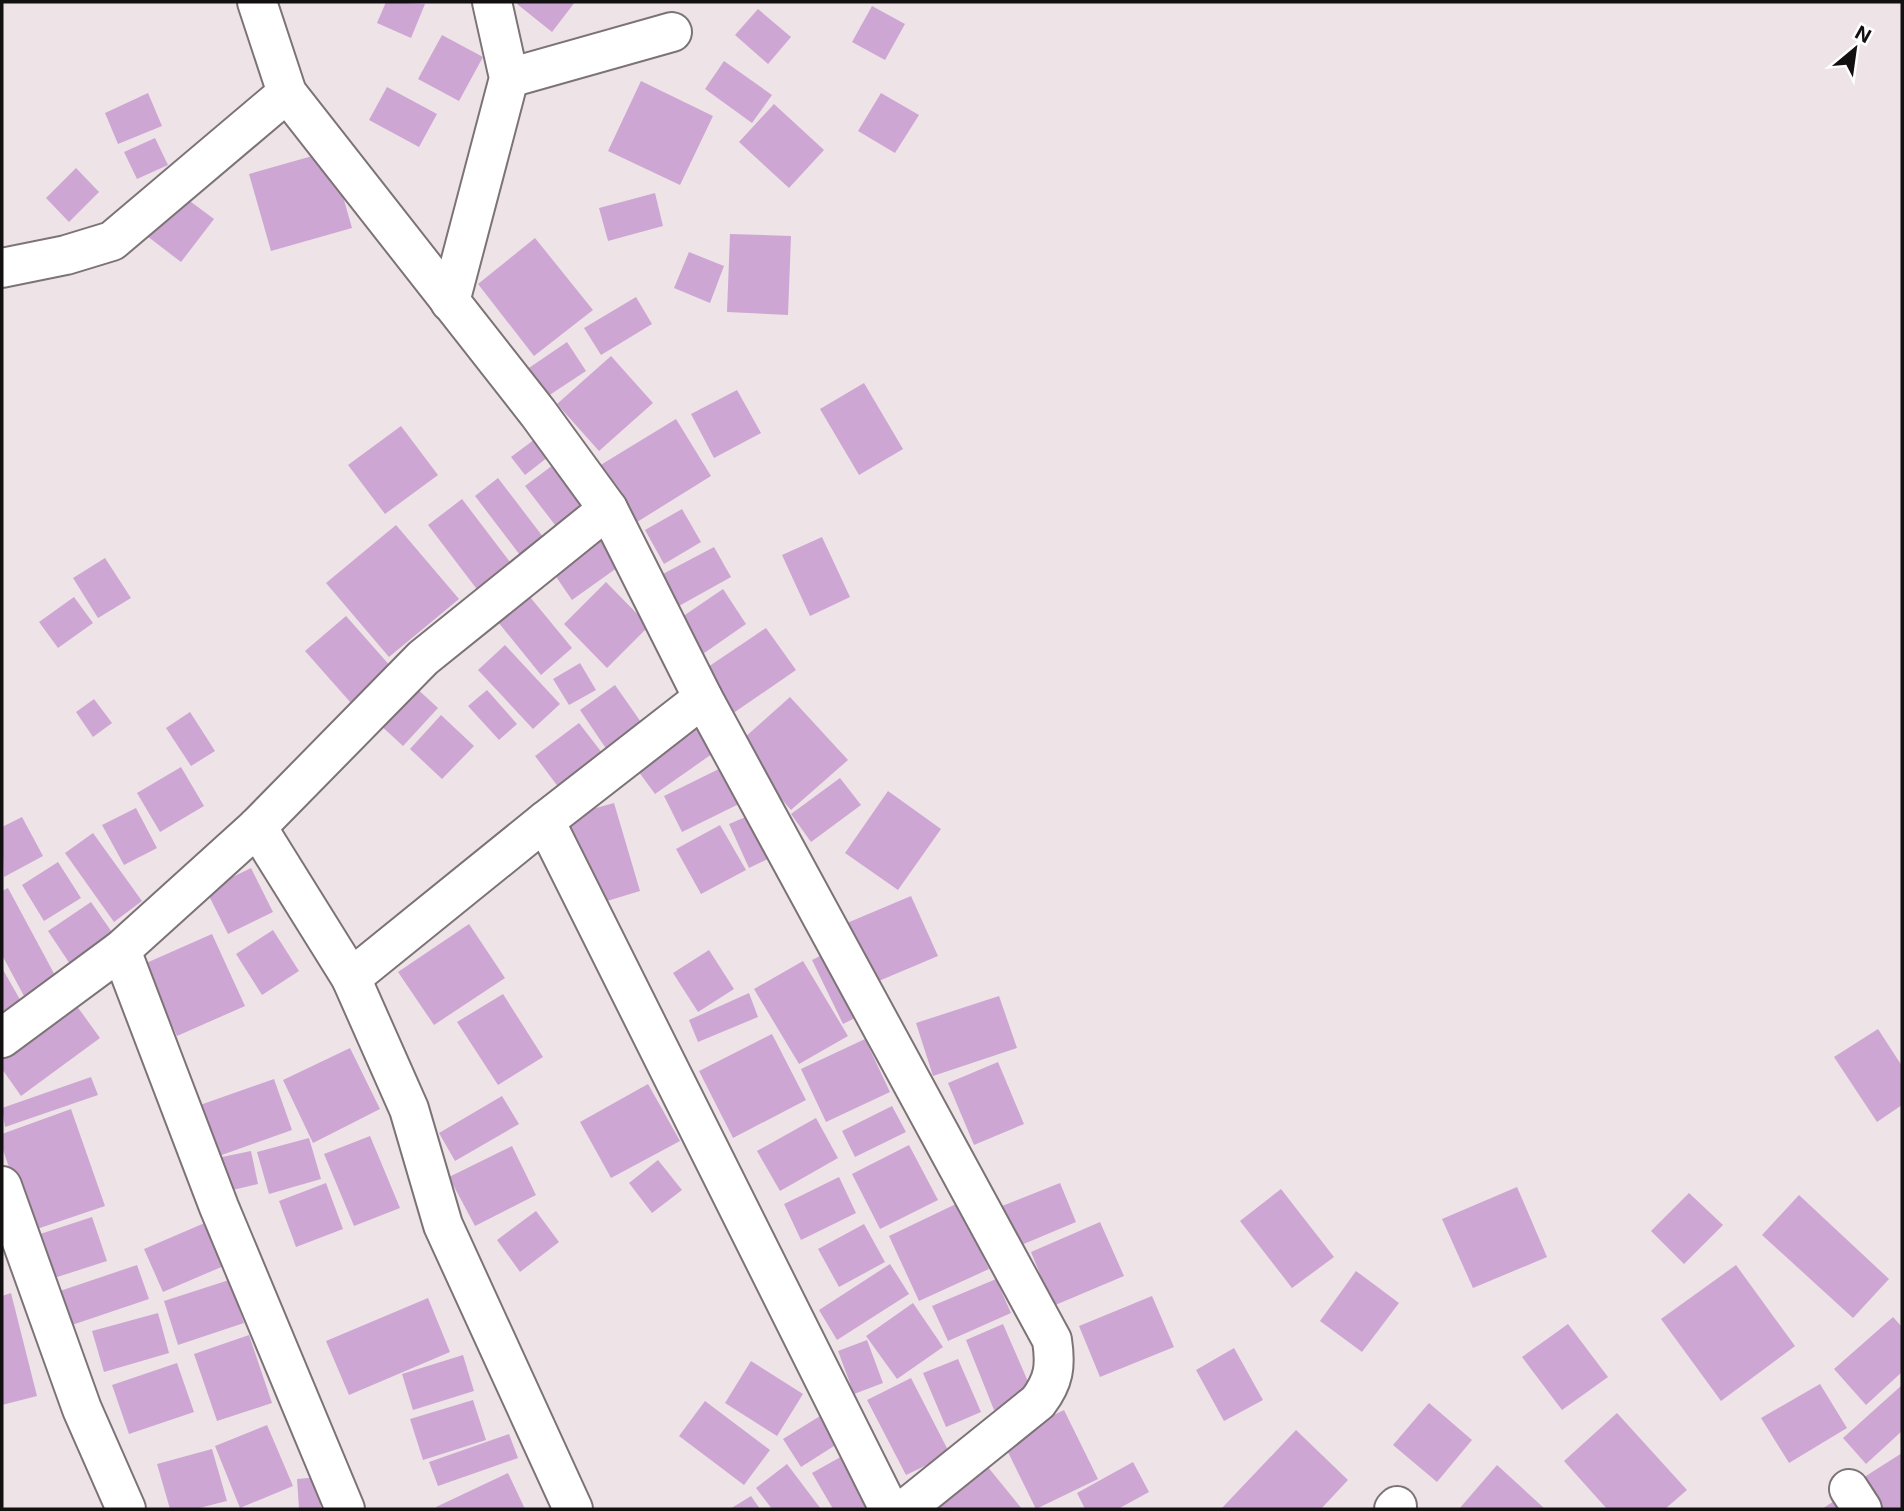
<svg xmlns="http://www.w3.org/2000/svg" width="1904" height="1511" font-family="Inter,sans-serif">
<style>
.building{fill:#cea6d3}
.lines{fill:none;stroke-linecap:round;stroke-linejoin:round}
.minor-casing{stroke:#7c7377;stroke-width:42}
.minor{stroke:#fff;stroke-width:38}
</style>
<rect width="100%" height="100%" fill="#eee4e8"/>
<g class="building">
<polygon points="386,2 425,4 411,38 377,23"/>
<polygon points="519,2 575,2 552,32 517,4"/>
<polygon points="872,6 905,24 885,60 852,42"/>
<polygon points="758,9 791,37 768,64 735,35"/>
<polygon points="442,35 483,57 459,101 418,79"/>
<polygon points="724,61 772,95 752,123 705,89"/>
<polygon points="641,81 713,116 680,185 608,151"/>
<polygon points="387,87 437,114 419,147 369,120"/>
<polygon points="148,93 162,126 118,144 105,113"/>
<polygon points="881,93 919,115 895,153 858,131"/>
<polygon points="774,104 824,150 789,188 739,142"/>
<polygon points="155,138 168,165 137,179 124,152"/>
<polygon points="330,151 352,228 271,251 249,174"/>
<polygon points="76,168 99,192 69,222 46,198"/>
<polygon points="179,193 214,219 181,262 147,236"/>
<polygon points="655,193 663,226 608,241 599,208"/>
<polygon points="730,234 791,236 788,315 727,312"/>
<polygon points="535,238 593,310 534,356 478,284"/>
<polygon points="689,252 724,266 710,303 674,288"/>
<polygon points="636,297 652,324 601,355 584,328"/>
<polygon points="567,342 586,371 542,400 523,372"/>
<polygon points="611,356 653,403 599,451 557,404"/>
<polygon points="864,383 903,449 859,475 820,409"/>
<polygon points="737,390 761,433 714,458 691,414"/>
<polygon points="676,419 711,476 629,527 594,469"/>
<polygon points="401,426 438,475 385,514 348,465"/>
<polygon points="543,433 557,450 525,475 511,457"/>
<polygon points="557,462 593,510 562,534 525,486"/>
<polygon points="498,478 550,546 526,563 475,496"/>
<polygon points="462,499 513,566 479,592 428,525"/>
<polygon points="682,509 701,542 664,564 645,530"/>
<polygon points="396,525 459,599 389,657 326,583"/>
<polygon points="604,525 628,560 572,600 548,565"/>
<polygon points="822,537 850,597 810,616 782,555"/>
<polygon points="714,547 731,577 679,606 661,575"/>
<polygon points="105,558 131,598 98,618 73,578"/>
<polygon points="606,582 649,626 607,668 564,624"/>
<polygon points="723,589 746,624 700,656 676,621"/>
<polygon points="74,597 93,623 58,648 39,622"/>
<polygon points="530,597 572,648 541,675 498,622"/>
<polygon points="346,616 392,668 351,703 305,651"/>
<polygon points="766,628 796,670 732,714 702,671"/>
<polygon points="505,645 560,704 533,729 478,670"/>
<polygon points="580,663 596,690 569,705 553,679"/>
<polygon points="413,685 438,708 403,746 378,723"/>
<polygon points="615,685 643,725 607,750 580,710"/>
<polygon points="487,690 517,724 499,740 468,706"/>
<polygon points="790,697 848,760 791,810 735,746"/>
<polygon points="94,699 112,723 93,737 76,712"/>
<polygon points="190,712 215,751 191,766 166,728"/>
<polygon points="441,715 474,746 442,779 410,749"/>
<polygon points="697,719 719,749 655,794 633,764"/>
<polygon points="579,723 606,758 562,792 535,756"/>
<polygon points="727,765 745,801 682,832 664,796"/>
<polygon points="181,767 204,806 160,832 137,793"/>
<polygon points="840,778 861,805 811,842 791,814"/>
<polygon points="888,791 941,829 898,890 845,853"/>
<polygon points="614,803 640,891 594,905 567,816"/>
<polygon points="136,808 157,848 124,865 102,825"/>
<polygon points="755,813 774,856 749,868 729,824"/>
<polygon points="22,817 43,856 4,877 2,827"/>
<polygon points="720,825 746,870 701,894 676,849"/>
<polygon points="93,833 142,901 114,922 65,853"/>
<polygon points="58,862 81,898 44,921 22,885"/>
<polygon points="251,868 273,912 228,934 206,890"/>
<polygon points="8,888 57,979 24,996 2,955 2,891"/>
<polygon points="911,896 938,956 874,983 847,923"/>
<polygon points="91,902 118,941 74,970 48,931"/>
<polygon points="469,924 505,978 434,1025 398,972"/>
<polygon points="273,930 299,971 262,995 236,954"/>
<polygon points="212,934 245,1006 177,1036 144,964"/>
<polygon points="709,950 734,989 698,1012 673,973"/>
<polygon points="830,951 861,1015 843,1024 812,960"/>
<polygon points="803,961 848,1036 799,1064 754,989"/>
<polygon points="2,968 26,1010 2,1024"/>
<polygon points="749,993 758,1017 698,1042 689,1020"/>
<polygon points="503,994 543,1057 498,1085 457,1022"/>
<polygon points="999,996 1017,1048 933,1076 916,1023"/>
<polygon points="71,998 100,1038 21,1096 2,1069 2,1048"/>
<polygon points="1878,1029 1902,1066 1902,1105 1877,1122 1834,1057"/>
<polygon points="772,1034 806,1100 733,1138 699,1071"/>
<polygon points="865,1039 890,1092 826,1122 801,1069"/>
<polygon points="350,1048 380,1109 313,1143 283,1080"/>
<polygon points="998,1062 1024,1124 974,1145 948,1083"/>
<polygon points="91,1077 98,1095 5,1127 2,1108"/>
<polygon points="274,1079 292,1130 219,1156 200,1105"/>
<polygon points="648,1084 680,1141 611,1178 580,1122"/>
<polygon points="502,1096 519,1124 455,1161 439,1133"/>
<polygon points="892,1106 906,1132 855,1157 842,1131"/>
<polygon points="71,1109 105,1206 31,1231 2,1147 2,1134"/>
<polygon points="816,1118 838,1158 780,1191 757,1151"/>
<polygon points="370,1136 400,1208 354,1226 324,1154"/>
<polygon points="309,1138 321,1179 269,1194 257,1152"/>
<polygon points="909,1145 938,1200 880,1229 852,1174"/>
<polygon points="512,1146 536,1195 475,1226 449,1177"/>
<polygon points="251,1151 258,1184 224,1192 217,1158"/>
<polygon points="658,1160 682,1190 652,1213 629,1183"/>
<polygon points="839,1177 856,1213 801,1240 784,1204"/>
<polygon points="326,1183 343,1229 296,1247 279,1201"/>
<polygon points="1060,1183 1076,1222 1019,1246 1002,1206"/>
<polygon points="1517,1187 1547,1257 1473,1288 1442,1219"/>
<polygon points="1281,1189 1334,1257 1292,1288 1240,1221"/>
<polygon points="1689,1193 1723,1225 1684,1264 1651,1231"/>
<polygon points="1799,1195 1889,1279 1853,1318 1762,1235"/>
<polygon points="958,1203 989,1269 919,1301 889,1236"/>
<polygon points="536,1211 559,1242 520,1272 497,1240"/>
<polygon points="92,1217 107,1261 48,1280 34,1236"/>
<polygon points="207,1222 226,1265 163,1292 144,1249"/>
<polygon points="1100,1222 1124,1276 1053,1306 1031,1252"/>
<polygon points="864,1224 885,1262 839,1287 818,1249"/>
<polygon points="890,1264 909,1294 837,1340 819,1310"/>
<polygon points="137,1265 149,1299 66,1327 54,1293"/>
<polygon points="1736,1265 1795,1346 1721,1401 1661,1319"/>
<polygon points="1356,1271 1399,1303 1362,1352 1320,1321"/>
<polygon points="996,1279 1011,1313 948,1341 932,1306"/>
<polygon points="229,1280 244,1323 178,1345 164,1301"/>
<polygon points="11,1293 37,1396 2,1405 2,1296"/>
<polygon points="1152,1296 1174,1347 1100,1377 1079,1326"/>
<polygon points="428,1298 450,1352 349,1395 326,1341"/>
<polygon points="913,1303 943,1347 897,1379 866,1336"/>
<polygon points="158,1313 169,1353 104,1372 92,1331"/>
<polygon points="1893,1317 1902,1327 1902,1372 1866,1405 1834,1369"/>
<polygon points="1003,1324 1033,1393 994,1410 966,1340"/>
<polygon points="1568,1324 1608,1377 1562,1410 1522,1357"/>
<polygon points="249,1335 272,1403 217,1421 194,1354"/>
<polygon points="867,1340 883,1383 854,1394 838,1351"/>
<polygon points="1234,1348 1263,1400 1224,1421 1196,1370"/>
<polygon points="463,1355 474,1391 413,1410 402,1374"/>
<polygon points="958,1359 981,1412 946,1427 923,1373"/>
<polygon points="751,1361 803,1394 777,1436 725,1403"/>
<polygon points="177,1363 194,1412 129,1434 112,1385"/>
<polygon points="911,1378 950,1454 906,1475 867,1400"/>
<polygon points="1820,1384 1847,1428 1789,1463 1761,1418"/>
<polygon points="1902,1385 1902,1431 1866,1464 1843,1438"/>
<polygon points="473,1400 486,1440 423,1460 410,1419"/>
<polygon points="705,1401 770,1450 744,1485 679,1436"/>
<polygon points="1429,1403 1472,1440 1437,1482 1393,1445"/>
<polygon points="1064,1410 1098,1479 1036,1509 1002,1440"/>
<polygon points="828,1411 845,1439 801,1467 783,1439"/>
<polygon points="1617,1413 1687,1490 1665,1509 1607,1509 1564,1461"/>
<polygon points="267,1425 293,1486 240,1508 215,1446"/>
<polygon points="1296,1430 1348,1480 1321,1509 1221,1509"/>
<polygon points="509,1434 518,1458 438,1486 429,1462"/>
<polygon points="212,1449 227,1501 195,1509 170,1509 157,1464"/>
<polygon points="853,1450 888,1509 833,1509 812,1473"/>
<polygon points="1902,1453 1902,1509 1876,1509 1858,1481"/>
<polygon points="983,1461 1022,1509 928,1509"/>
<polygon points="1133,1462 1149,1492 1118,1509 1085,1509 1077,1493"/>
<polygon points="787,1464 821,1509 772,1509 756,1488"/>
<polygon points="1497,1465 1545,1509 1459,1509"/>
<polygon points="508,1473 525,1509 437,1509 436,1507"/>
<polygon points="319,1477 321,1509 299,1509 297,1479"/>
<polygon points="751,1496 760,1509 730,1509"/>
<polygon points="1840,1497 1849,1509 1822,1509"/>
</g>
<g class="lines">
<g class="minor-casing">
<g id="minor">
<path d="M257,2L287,93L538,413L608,509L703,698L1052,1340C1056,1366 1054,1381 1038,1402L905,1509"/>
<polyline points="509,78 672,32"/>
<polyline points="2,268 66,255 112,241 287,93"/>
<polyline points="450,302 509,78 492,2"/>
<polyline points="545,821 889,1509"/>
<polyline points="257,827 351,978 409,1109 443,1225 573,1509"/>
<polyline points="121,950 219,1207 345,1509"/>
<polyline points="351,978 545,821 703,698"/>
<polyline points="2,1038 121,950 257,827 423,658 608,509"/>
<polyline points="2,1186 82,1409 126,1509"/>
<polyline points="1849,1489 1862,1509"/>
<polyline points="1394,1509 1397,1506"/>
</g>
</g>
<use href="#minor" class="minor"/>
</g>
<rect width="1904" height="1511" fill="none" stroke="#131011" stroke-width="7"/>
<g transform="translate(1855 49) rotate(29)" stroke="#ffffff" stroke-width="5" paint-order="stroke">
<path d="M0-5L12 26L0 18L-12 26Z" fill="#131011"/>
<text y="-10" font-size="19" font-weight="bold" text-anchor="middle" fill="#131011">N</text>
</g>
</svg>
